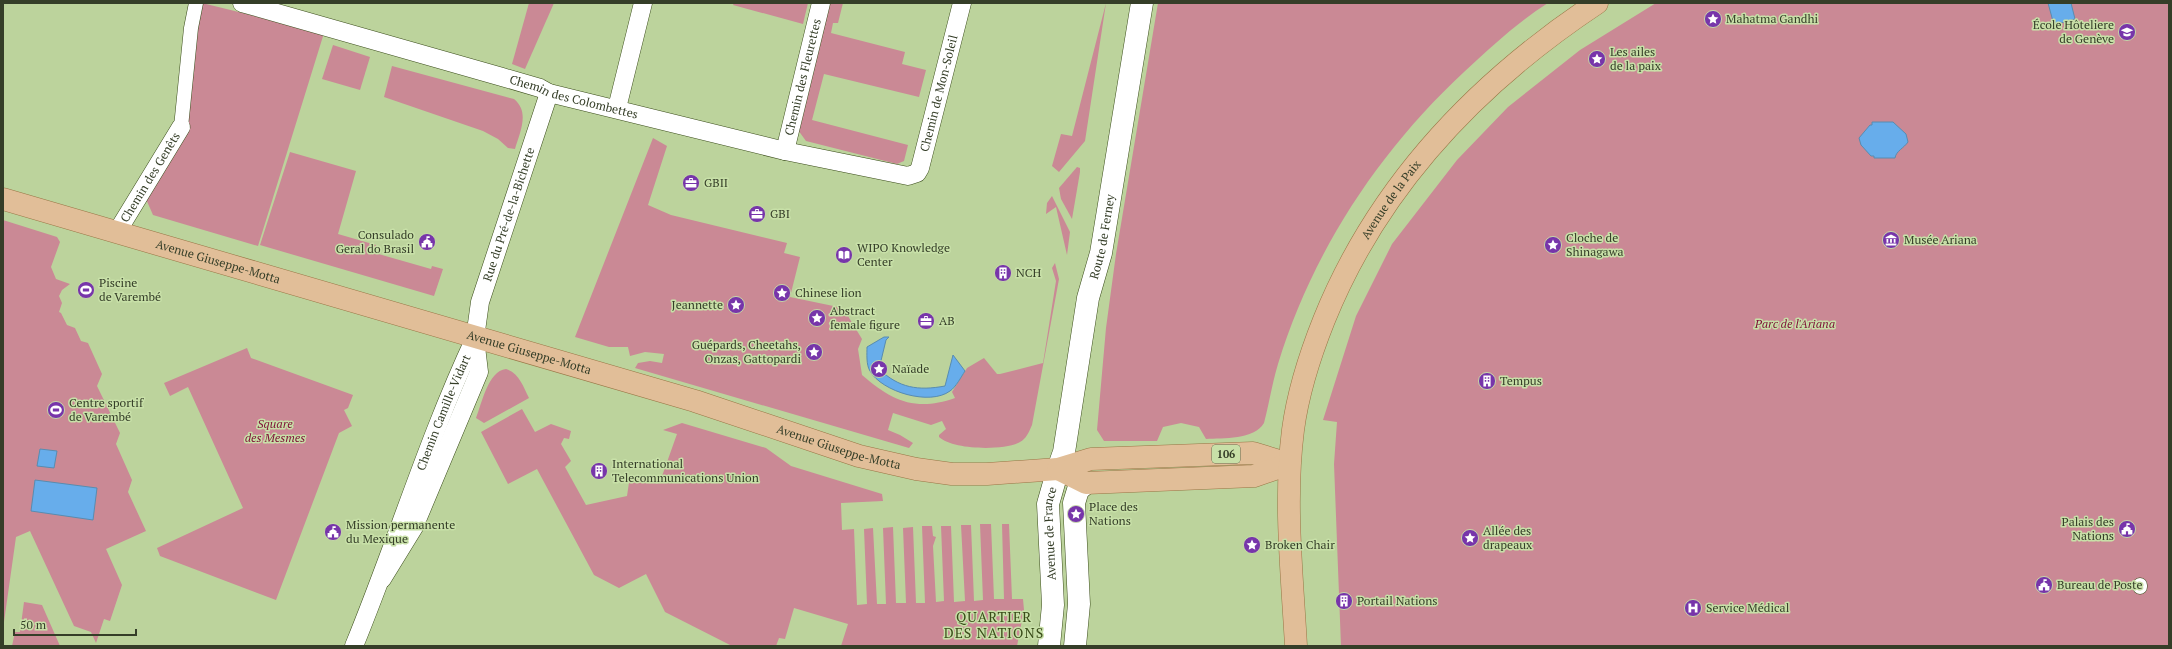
<svg xmlns="http://www.w3.org/2000/svg" width="2172" height="649" font-family="'PT Serif',serif">
<style>
.green{fill:#ca8995}
.water{fill:#67adeb;stroke:#588cb0}
.lines{fill:none;stroke-linecap:round;stroke-linejoin:round}
.pedestrian-casing{stroke:#3a4c1a;stroke-width:15}
.minor-casing{stroke:#3a4c1a;stroke-width:19}
.tertiary-casing{stroke:#3a4c1a;stroke-width:23}
.secondary-casing{stroke:#3a4c1a;stroke-width:23}
.primary-casing{stroke:#987545;stroke-width:23}
.pedestrian{stroke:#fff;stroke-width:14}
.minor{stroke:#fff;stroke-width:18}
.tertiary{stroke:#fff;stroke-width:22}
.secondary{stroke:#fff;stroke-width:22}
.primary{stroke:#e1be98;stroke-width:22}
.labels{text-anchor:middle;stroke-width:3;stroke-linejoin:round;paint-order:stroke}
.shield{fill:#c8e0a8;stroke:#616f4e;stroke-width:1}
.shield-label{font-size:11px;font-weight:bold;fill:#353e28}
.poi-label{font-size:12px;fill:#353e28;stroke:#c8e0a8;text-anchor:start}
.street-label{font-size:12px;fill:#353e28;stroke:#c8e0a8}
.park-label{font-size:12px;font-style:italic;fill:#7e0f37;stroke:#c8e0a8}
.quarter-label{font-size:14px;letter-spacing:1px;fill:#3a4d1a;stroke:#c8e0a8}
</style>
<rect width="100%" height="100%" fill="#bcd39c"/>
<g class="green">
<polygon points="202,3 324,33 258,246 153,215 146,199 185,129 198,15"/>
<polygon points="529,3 554,3 525,69 512,64"/>
<polygon points="734,3 808,3 803,24 733,5"/>
<polygon points="829,3 843,3 838,23 833,23 831,33 905,52 902,64 926,70 919,97 824,74 812,120 908,145 904,161 897,164 806,141 798,130"/>
<polygon points="1106,3 1085,141 1059,172 1052,166 1061,134 1072,136"/>
<path d="M1158,3H1548C1518,22 1491,47 1464,72C1379,151 1312,252 1278,364C1272,384 1269,404 1264,423C1254,440 1223,438 1206,439L1199,427L1181,423L1163,427L1157,441H1104L1097,430L1106,328L1116,254Z"/>
<polygon points="1656,3 2169,3 2169,646 1341,646 1334,464 1337,422 1323,420 1356,316 1392,244 1457,160 1508,107 1580,50"/>
<polygon points="333,45 370,57 360,90 322,79"/>
<path d="M392,66L514,99C530,112 520,132 515,149L508,148L498,139L483,131L384,97Z"/>
<path d="M653,138L667,146L648,205L671,215L787,243L784,253L800,257L790,297L843,308L862,339L858,349L862,375C892,401 916,412 955,398L952,392L967,368L984,358L997,374H1000L1043,363L1056,281L1052,268L1055,263L1059,279L1032,425C1029,432 1026,439 1020,442C1004,451 953,450 939,437V435L946,429L942,421L931,425L893,413L888,430L900,435L913,443L909,448L635,368L638,363L650,361L662,363L664,354L645,352L630,356L628,347H609L575,337Z"/>
<polygon points="290,152 356,171 338,234 376,245 375,253 431,269 432,266 443,269 434,296 260,245"/>
<polygon points="1077,167 1080,168 1080,172 1072,219 1061,199 1059,188"/>
<polygon points="1052,196 1070,232 1067,255 1056,207 1046,214 1047,203"/>
<polygon points="3,220 57,237 60,242 51,267 56,279 70,284 62,290 59,296 62,303 59,312 61,313 67,325 75,328 81,341 88,343 102,374 97,386 120,433 116,444 132,480 128,492 146,531 106,549 122,585 110,621 104,619 96,643 91,632 74,626 30,531 16,537 3,629"/>
<polygon points="247,348 251,358 353,395 348,408 344,410 352,426 339,433 276,600 160,556 157,548 243,508 188,387 170,396 164,383"/>
<path d="M506,369C519,373 523,386 529,398L484,423L476,418C482,403 488,371 506,369Z"/>
<polygon points="522,409 535,432 551,424 571,431 569,439 564,438 561,444 571,461 565,467 586,505 627,496 630,476 661,479 677,434 663,430 682,423 766,448 791,466 882,494 883,501 841,503 842,530 854,529 857,605 867,604 864,529 873,528 877,604 886,604 883,528 893,527 896,603 906,603 903,528 913,527 916,603 925,603 922,526 932,526 933,536 936,537 933,546 936,602 944,601 941,526 951,526 954,602 965,601 961,525 971,525 974,601 983,600 980,524 991,524 994,599 1004,599 1002,524 1009,524 1012,599 1023,599 1024,610 1017,646 841,646 848,624 794,608 785,639 779,638 776,646 732,646 665,612 646,574 619,588 594,575 537,469 508,484 481,432"/>
<polygon points="24,602 42,605 60,646 12,646 15,632 20,632"/>
</g>
<g class="water">
<polygon points="2048,3 2071,3 2075,19 2054,25"/>
<path d="M1872,122H1893L1906,134L1908,142C1904,148 1896,151 1895,158H1874V156H1871L1861,145L1859,138L1870,125H1872Z"/>
<path d="M884,337H889L886,340L879,369C899,388 918,391 945,386L953,355L965,371C961,377 956,387 950,391C930,406 882,392 870,371C866,365 867,353 867,347Z"/>
<polygon points="40,449 57,451 54,468 37,466"/>
<polygon points="35,480 97,488 93,520 31,511"/>
</g>
<g class="lines">
<g class="pedestrian-casing">
<g id="pedestrian">
<polyline points="181,127 191,28 196,3"/>
<polyline points="2140,585 2140,587"/>
</g>
</g>
<g class="minor-casing">
<g id="minor">
<path id="s1" d="M242,3L502,77L540,88L549,93L785,151L908,176L917,173L920,168L962,3"/>
<polyline points="617,108 643,3"/>
<path id="s2" d="M785,151L821,3"/>
<path id="s3" d="M117,232L181,127"/>
<path id="s4" d="M382,579L414,527L479,372L475,338L480,302L549,93"/>
<path id="s5" d="M354,646C396,544 428,438 475,338"/>
</g>
</g>
<g class="tertiary-casing">
<g id="tertiary">
<path id="s6" d="M1058,469L1064,452L1088,298L1101,253L1142,3"/>
</g>
</g>
<g class="secondary-casing">
<g id="secondary">
<path id="s7" d="M1049,646L1053,605L1048,504L1058,469"/>
<polyline points="1075,646 1079,604 1074,503 1078,490 1086,483"/>
</g>
</g>
<g class="primary-casing">
<g id="primary">
<path id="s8" d="M3,199L695,401L859,456L916,469L952,474H987L1058,469L1091,459L1253,453L1289,464"/>
<polyline points="1058,469 1086,483 1254,476 1289,464"/>
<path id="s9" d="M1296,646C1292,574 1284,501 1293,430C1298,392 1310,355 1324,320C1378,186 1478,82 1597,3"/>
</g>
</g>
<use href="#pedestrian" class="pedestrian"/>
<use href="#minor" class="minor"/>
<use href="#tertiary" class="tertiary"/>
<use href="#secondary" class="secondary"/>
<use href="#primary" class="primary"/>
</g>
<defs>
<g id="sight-disc" transform="scale(0.9)"><circle r="9.5" fill="#7735aa" stroke="#c8e0a8"/><path d="M0-6L1.8-2.2L6-1.7L2.9 1.2L3.7 5.4L0 3.3L-3.7 5.4L-2.9 1.2L-6-1.7L-1.8-2.2Z" fill="#fff"/></g>
<g id="school-disc" transform="scale(0.9)"><circle r="9.5" fill="#7735aa" stroke="#c8e0a8"/><path d="M0-5L7-2L0 1L-7-2ZM-4 1L0 2.5L4 1V4Q0 6-4 4Z" fill="#fff"/></g>
<g id="office-disc" transform="scale(0.9)"><circle r="9.5" fill="#7735aa" stroke="#c8e0a8"/><path d="M-6-3h4V-5.5h4V-3h4V5H-6ZM-1-4.5V-3h2v-1.5ZM-6 0V1H6V0Z" fill="#fff"/></g>
<g id="museum-disc" transform="scale(0.9)"><circle r="9.5" fill="#7735aa" stroke="#c8e0a8"/><path d="M0-6L6-3V-2H-6V-3ZM-5-1h2V3h-2ZM-1-1h2V3h-2ZM3-1h2V3H3ZM-6 4H6V6H-6Z" fill="#fff"/></g>
<g id="civic-disc" transform="scale(0.9)"><circle r="9.5" fill="#7735aa" stroke="#c8e0a8"/><path d="M-.6-6.5H3V-4.5H.6V-3L4-1V1h2V6H-6V1h2V-1L-.6-3ZM-1.2 2.5V6h2.4V2.5Z" fill="#fff"/></g>
<g id="library-disc" transform="scale(0.9)"><circle r="9.5" fill="#7735aa" stroke="#c8e0a8"/><path d="M-6-4Q-3-5.5-.7-3.5V5Q-3 3-6 4ZM6-4Q3-5.5 .7-3.5V5Q3 3 6 4Z" fill="#fff"/></g>
<g id="building-disc" transform="scale(0.9)"><circle r="9.5" fill="#7735aa" stroke="#c8e0a8"/><path d="M-4-6H4V6H1V3H-1V6H-4ZM-2.5-4.3h1.7v1.8h-1.7ZM.8-4.3h1.7v1.8H.8ZM-2.5-1h1.7V.8h-1.7ZM.8-1h1.7V.8H.8Z" fill="#fff"/></g>
<g id="stadium-disc" transform="scale(0.9)"><circle r="9.5" fill="#7735aa" stroke="#c8e0a8"/><path d="M0-5a6.5 5 0 1 0 0 10a6.5 5 0 1 0 0-10ZM-3.5-1.8h7v3.6h-7Z" fill="#fff"/></g>
<g id="hospital-disc" transform="scale(0.9)"><circle r="9.5" fill="#7735aa" stroke="#c8e0a8"/><path d="M-5-5h3v3.5h4V-5h3V5h-3V1.5h-4V5h-3Z" fill="#fff"/></g>
</defs>
<g fill-rule="evenodd">
<use href="#sight-disc" x="1713" y="19"/>
<use href="#school-disc" x="2127" y="32"/>
<use href="#sight-disc" x="1597" y="59"/>
<use href="#office-disc" x="691" y="183"/>
<use href="#office-disc" x="757" y="214"/>
<use href="#museum-disc" x="1891" y="240"/>
<use href="#civic-disc" x="427" y="242"/>
<use href="#sight-disc" x="1553" y="245"/>
<use href="#library-disc" x="844" y="255"/>
<use href="#building-disc" x="1003" y="273"/>
<use href="#stadium-disc" x="86" y="290"/>
<use href="#sight-disc" x="782" y="293"/>
<use href="#sight-disc" x="736" y="305"/>
<use href="#sight-disc" x="817" y="318"/>
<use href="#office-disc" x="926" y="321"/>
<use href="#sight-disc" x="814" y="352"/>
<use href="#sight-disc" x="879" y="369"/>
<use href="#building-disc" x="1487" y="381"/>
<use href="#stadium-disc" x="56" y="410"/>
<use href="#building-disc" x="599" y="471"/>
<use href="#sight-disc" x="1076" y="514"/>
<use href="#civic-disc" x="2127" y="529"/>
<use href="#civic-disc" x="333" y="532"/>
<use href="#sight-disc" x="1470" y="538"/>
<use href="#sight-disc" x="1252" y="545"/>
<use href="#civic-disc" x="2044" y="585"/>
<use href="#building-disc" x="1344" y="601"/>
<use href="#hospital-disc" x="1693" y="608"/>
</g>
<g class="labels">
<rect class="shield" x="1212" y="445" width="28" height="18" rx="3"/>
<g class="shield-label">
<text x="1226" y="458">106</text>
</g>
<g class="poi-label">
<text x="1726" y="23">Mahatma Gandhi</text>
<text x="2114" y="29" text-anchor="end">École Hôteliere<tspan x="2114" dy="14">de Genève</tspan></text>
<text x="1610" y="56">Les ailes<tspan x="1610" dy="14">de la paix</tspan></text>
<text x="704" y="187">GBII</text>
<text x="770" y="218">GBI</text>
<text x="414" y="239" text-anchor="end">Consulado<tspan x="414" dy="14">Geral do Brasil</tspan></text>
<text x="1566" y="242">Cloche de<tspan x="1566" dy="14">Shinagawa</tspan></text>
<text x="1904" y="244">Musée Ariana</text>
<text x="857" y="252">WIPO Knowledge<tspan x="857" dy="14">Center</tspan></text>
<text x="1016" y="277">NCH</text>
<text x="99" y="287">Piscine<tspan x="99" dy="14">de Varembé</tspan></text>
<text x="795" y="297">Chinese lion</text>
<text x="723" y="309" text-anchor="end">Jeannette</text>
<text x="830" y="315">Abstract<tspan x="830" dy="14">female figure</tspan></text>
<text x="939" y="325">AB</text>
<text x="801" y="349" text-anchor="end">Guépards, Cheetahs,<tspan x="801" dy="14">Onzas, Gattopardi</tspan></text>
<text x="892" y="373">Naïade</text>
<text x="1500" y="385">Tempus</text>
<text x="69" y="407">Centre sportif<tspan x="69" dy="14">de Varembé</tspan></text>
<text x="612" y="468">International<tspan x="612" dy="14">Telecommunications Union</tspan></text>
<text x="1089" y="511">Place des<tspan x="1089" dy="14">Nations</tspan></text>
<text x="2114" y="526" text-anchor="end">Palais des<tspan x="2114" dy="14">Nations</tspan></text>
<text x="346" y="529">Mission permanente<tspan x="346" dy="14">du Mexique</tspan></text>
<text x="1483" y="535">Allée des<tspan x="1483" dy="14">drapeaux</tspan></text>
<text x="1265" y="549">Broken Chair</text>
<text x="2057" y="589">Bureau de Poste</text>
<text x="1357" y="605">Portail Nations</text>
<text x="1706" y="612">Service Médical</text>
</g>
<g class="street-label">
<text dy="4" stroke="none"><textPath href="#s2" startOffset="76">Chemin des Fleurettes</textPath></text>
<text dy="4" stroke="none"><textPath href="#s1" startOffset="781">Chemin de Mon-Soleil</textPath></text>
<text dy="4" stroke="none"><textPath href="#s1" startOffset="345">Chemin des Colombettes</textPath></text>
<text dy="4" stroke="none"><textPath href="#s3" startOffset="64">Chemin des Genêts</textPath></text>
<text dy="4" stroke="none"><textPath href="#s9" startOffset="469">Avenue de la Paix</textPath></text>
<text dy="4" stroke="none"><textPath href="#s4" startOffset="392">Rue du Pré-de-la-Bichette</textPath></text>
<text dy="4" stroke="none"><textPath href="#s6" startOffset="237">Route de Ferney</textPath></text>
<text dy="4" stroke="none"><textPath href="#s8" startOffset="224">Avenue Giuseppe-Motta</textPath></text>
<text dy="4" stroke="none"><textPath href="#s8" startOffset="548">Avenue Giuseppe-Motta</textPath></text>
<text dy="4" stroke="none"><textPath href="#s5" startOffset="250">Chemin Camille-Vidart</textPath></text>
<text dy="4" stroke="none"><textPath href="#s8" startOffset="872">Avenue Giuseppe-Motta</textPath></text>
<text dy="4" stroke="none"><textPath href="#s7" startOffset="113">Avenue de France</textPath></text>
</g>
<g class="park-label">
<text x="1795" y="328">Parc de l'Ariana</text>
<text x="275" y="428">Square<tspan x="275" dy="14">des Mesmes</tspan></text>
</g>
<g class="quarter-label">
<text x="994" y="622">QUARTIER<tspan x="994" dy="16">DES NATIONS</tspan></text>
</g>
</g>
<rect width="2172" height="649" fill="none" stroke="#353e28" stroke-width="8"/>
<path d="M14 629v6h122v-6" fill="none" stroke="#353e28" stroke-width="2"/>
<text x="20" y="629" font-size="12" fill="#353e28" stroke="#c8e0a8" stroke-width="3" paint-order="stroke">50 m</text>
</svg>
